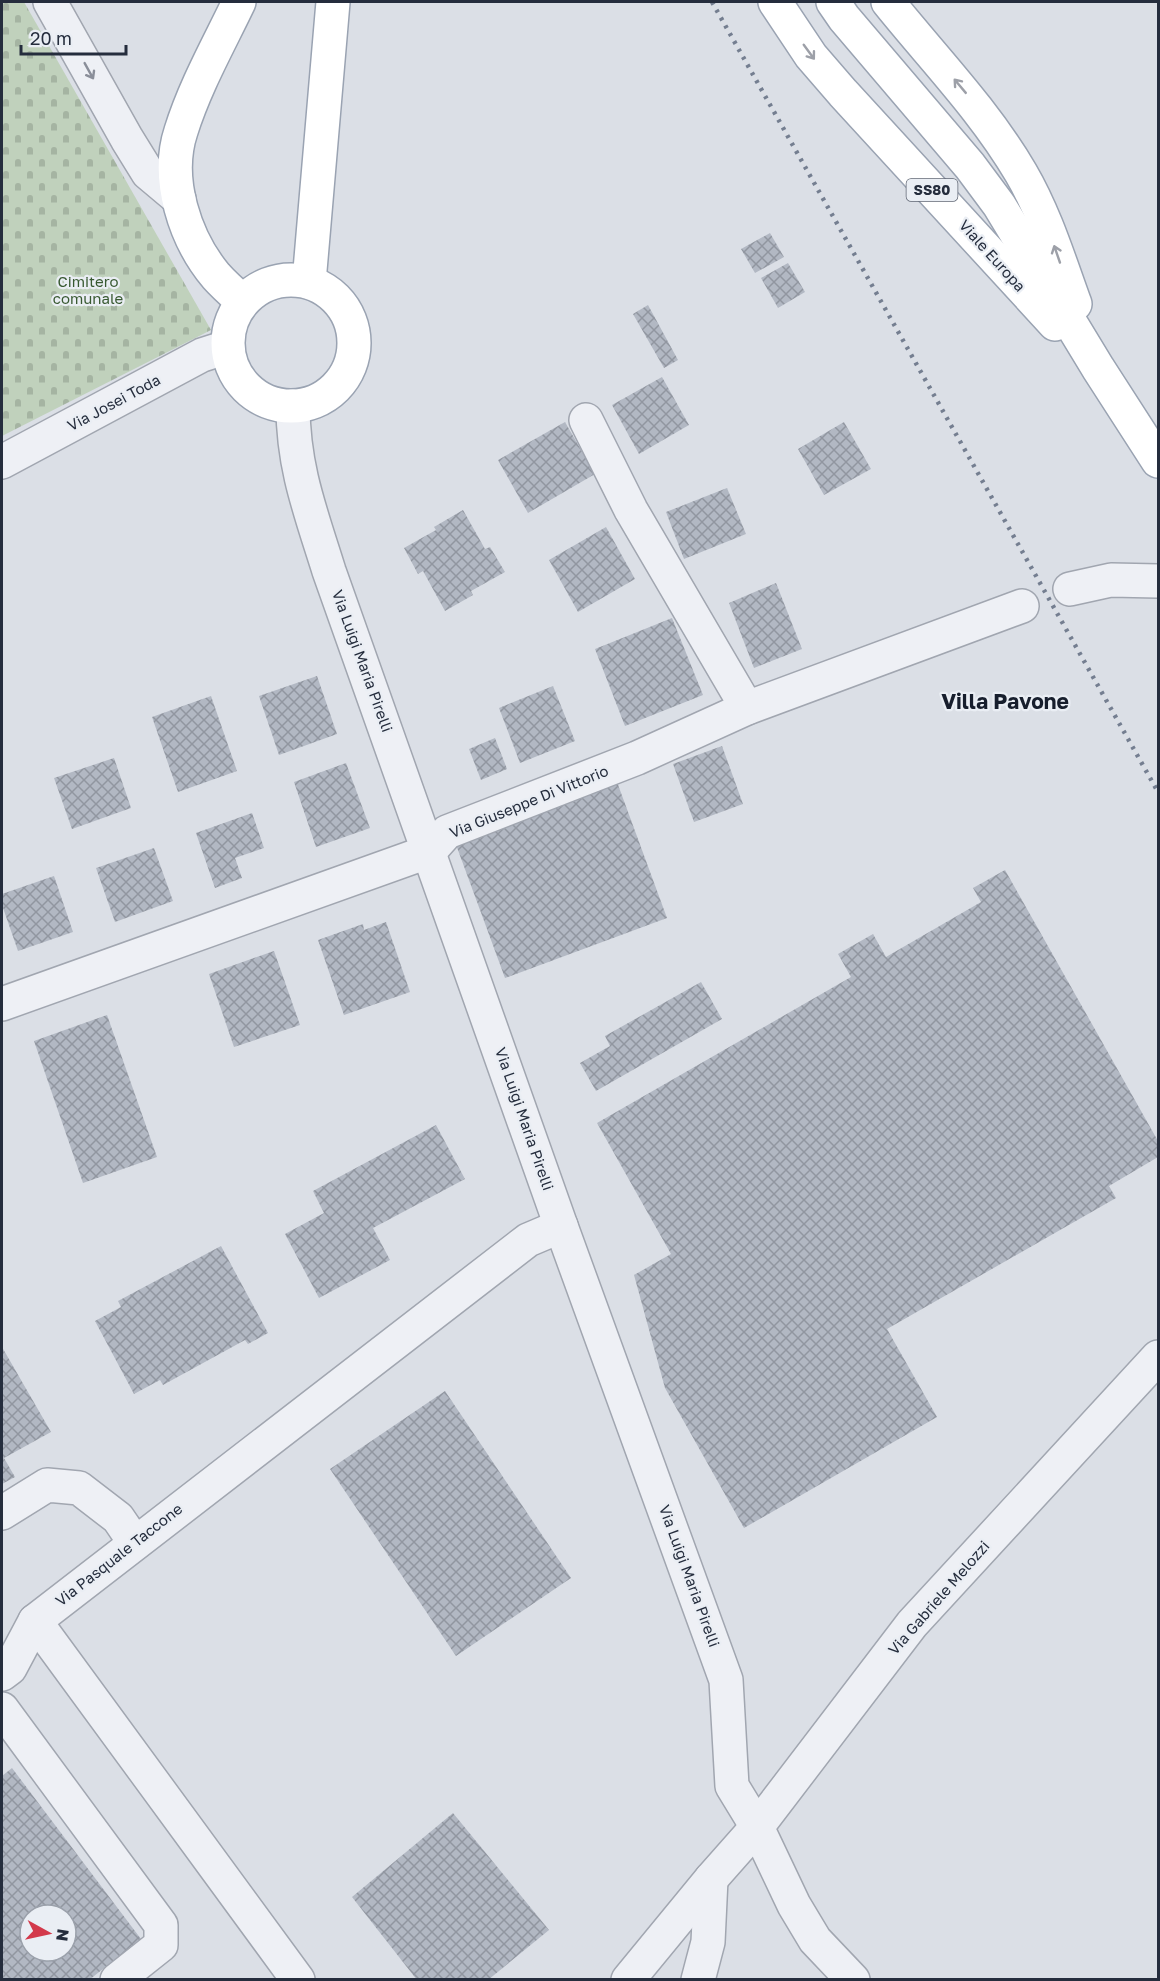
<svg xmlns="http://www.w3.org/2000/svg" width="1160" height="1981" font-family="'Golos Text',sans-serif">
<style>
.cemetery{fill:url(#cemetery-stones)}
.building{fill:url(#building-cross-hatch);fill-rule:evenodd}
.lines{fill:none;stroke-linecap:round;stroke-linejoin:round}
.minor-casing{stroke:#a1a6b0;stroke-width:36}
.major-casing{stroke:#9aa3b2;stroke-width:36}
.minor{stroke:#eef0f5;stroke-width:33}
.major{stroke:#fff;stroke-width:33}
.rail{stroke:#747e90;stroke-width:4.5;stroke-dasharray:3 6;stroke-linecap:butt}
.oneway{stroke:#9da0a8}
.oneway2{stroke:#8a8e99}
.labels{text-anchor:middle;stroke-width:4.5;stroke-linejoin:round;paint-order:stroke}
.shield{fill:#eaeef4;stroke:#606774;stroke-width:1.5}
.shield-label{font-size:14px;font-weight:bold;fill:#252d3d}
.street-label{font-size:15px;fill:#252d3d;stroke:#eaeef4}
.park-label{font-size:15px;fill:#385931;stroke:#eaeef4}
.district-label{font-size:21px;font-weight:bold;fill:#171e2d;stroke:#eaeef4}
</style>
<defs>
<pattern id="cemetery-stones" width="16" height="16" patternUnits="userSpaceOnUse" patternTransform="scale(1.5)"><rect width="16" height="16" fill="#c0d1bc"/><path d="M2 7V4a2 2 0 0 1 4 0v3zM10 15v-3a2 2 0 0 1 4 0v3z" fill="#a5b4a2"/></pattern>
<pattern id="building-cross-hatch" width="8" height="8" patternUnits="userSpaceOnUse" patternTransform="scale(1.5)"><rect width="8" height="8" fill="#b2b8c3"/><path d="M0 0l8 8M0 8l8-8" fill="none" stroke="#9196a0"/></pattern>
</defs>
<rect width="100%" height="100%" fill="#dbdfe6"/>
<polygon class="cemetery" points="2,2 24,2 211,330 2,436"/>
<g class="building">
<polygon points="770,233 784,257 755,273 741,249"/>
<polygon points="788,263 805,292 778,308 761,278"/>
<polygon points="648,305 678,360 664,368 633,314"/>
<polygon points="662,377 689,425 639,454 612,405"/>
<polygon points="565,422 595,474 528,513 498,460"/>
<polygon points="844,422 871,469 824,495 798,449"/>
<polygon points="727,488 746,534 684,559 666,512"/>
<polygon points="463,510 485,549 490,547 505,572 471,591 473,595 445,611 423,571 418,574 404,548 436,530 434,527"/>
<polygon points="606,527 635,579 578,612 549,560"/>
<polygon points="776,583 802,649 754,668 729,603"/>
<polygon points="672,618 703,695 625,726 595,649"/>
<polygon points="317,676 337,734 279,755 259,696"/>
<polygon points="553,686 575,741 520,763 499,708"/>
<polygon points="211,696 237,771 178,792 152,717"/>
<polygon points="495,738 507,769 481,780 469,749"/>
<polygon points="722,746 743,804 694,822 673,764"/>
<polygon points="114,758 131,808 72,829 54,778"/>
<polygon points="346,763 370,828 316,847 294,782"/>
<polygon points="617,782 667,918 505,978 455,842"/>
<polygon points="252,813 264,848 235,858 242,878 215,888 196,833"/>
<polygon points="154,848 173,901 115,922 96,868"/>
<polygon points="1005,870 1158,1141 1158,1157 1109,1186 1116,1198 887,1329 937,1417 744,1528 665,1388 634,1275 671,1254 597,1123 851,977 838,954 873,934 886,957 981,902 973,888"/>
<polygon points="54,876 73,932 18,951 2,905 2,894"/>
<polygon points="386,922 410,992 344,1015 318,940 363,924 364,930"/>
<polygon points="274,951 300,1025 234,1047 209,974"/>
<polygon points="701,982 722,1019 596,1091 580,1063 610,1046 605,1036"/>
<polygon points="107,1015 157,1157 83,1183 34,1041"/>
<polygon points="436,1125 465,1179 373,1228 390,1260 319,1298 285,1234 324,1213 313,1191"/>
<polygon points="221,1246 268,1333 248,1344 245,1340 163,1385 160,1380 134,1394 95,1321 121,1307 118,1301"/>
<polygon points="2,1347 51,1432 4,1458 15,1477 2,1484"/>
<polygon points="445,1391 571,1578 456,1656 330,1469"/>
<path d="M12,1768L141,1939L89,1980H2V1776ZM30,1915H66V1951H30Z"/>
<polygon points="453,1813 549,1930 488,1980 417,1980 352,1897"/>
</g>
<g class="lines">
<g class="minor-casing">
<g id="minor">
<polyline points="50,2 127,139 148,173 179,199"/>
<path d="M293,406C293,468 311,513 329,571L561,1226L726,1680L732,1786L757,1827L794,1905L815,1940L853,1980"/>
<polyline points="586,420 631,510 747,708"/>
<polyline points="2,462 202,355 227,347"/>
<polyline points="1070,589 1111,580 1158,581"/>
<polyline points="2,1004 430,851 447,832 637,758 747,708 1022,606"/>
<polyline points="2,1513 47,1485 79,1488 118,1518 135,1543"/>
<polyline points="2,1674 10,1668 35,1621"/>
<polyline points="2,1709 161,1925 161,1945 117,1980"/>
<polyline points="298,1980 35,1621 528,1240 561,1226"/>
<polyline points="628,1980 711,1879 757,1827 912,1624 1158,1357"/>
<polyline points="698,1980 708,1942 711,1879"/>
</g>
</g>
<g class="major-casing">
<g id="major">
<path d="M239,2C219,44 195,86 181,131C165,179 185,239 216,276C224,285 233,293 242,301"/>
<polyline points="775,2 811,56 843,93 1055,324"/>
<polyline points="833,2 844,18 970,166 999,205 1098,368 1158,461"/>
<path d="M888,2C933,58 984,110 1021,173C1045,214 1059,260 1075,304"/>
<circle cx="291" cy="343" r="63"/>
<polyline points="309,282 333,2"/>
</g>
</g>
<use href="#minor" class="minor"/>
<use href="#major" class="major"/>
<polyline class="rail" points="712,2 1158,792"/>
</g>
<defs><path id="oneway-shaft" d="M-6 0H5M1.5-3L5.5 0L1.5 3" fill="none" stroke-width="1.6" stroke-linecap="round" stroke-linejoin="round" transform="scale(1.5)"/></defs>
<g class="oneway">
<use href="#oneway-shaft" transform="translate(809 52) rotate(54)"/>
<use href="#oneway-shaft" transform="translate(960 86) rotate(-130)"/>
<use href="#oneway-shaft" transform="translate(1057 254) rotate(-109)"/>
</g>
<use class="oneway2" href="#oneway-shaft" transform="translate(89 71) rotate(61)"/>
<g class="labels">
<rect class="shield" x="906.5" y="179" width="51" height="22" rx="4.5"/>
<g class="shield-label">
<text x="932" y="195">SS80</text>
</g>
<g class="street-label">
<text transform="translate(992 256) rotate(48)" y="5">Viale Europa</text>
<text transform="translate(114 403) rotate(-28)" y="5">Via Josei Toda</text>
<text transform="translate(362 661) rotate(70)" y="5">Via Luigi Maria Pirelli</text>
<text transform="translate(529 802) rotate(-22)" y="5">Via Giuseppe Di Vittorio</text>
<text transform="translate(524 1119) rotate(71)" y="5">Via Luigi Maria Pirelli</text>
<text transform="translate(119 1555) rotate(-38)" y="5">Via Pasquale Taccone</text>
<text transform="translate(689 1576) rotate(70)" y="5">Via Luigi Maria Pirelli</text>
<text transform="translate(939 1598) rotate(-49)" y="5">Via Gabriele Melozzi</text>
</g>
<g class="park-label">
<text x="88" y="287">Cimitero<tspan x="88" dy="17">comunale</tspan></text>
</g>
<g class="district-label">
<text x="1005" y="709">Villa Pavone</text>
</g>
</g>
<rect width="1160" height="1981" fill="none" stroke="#252d3d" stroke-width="6"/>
<g transform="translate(48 1933) rotate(98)"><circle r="28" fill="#eaeef4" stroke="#9ba1ab" stroke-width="1.5"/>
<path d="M0-4.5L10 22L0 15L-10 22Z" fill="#d3394b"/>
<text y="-9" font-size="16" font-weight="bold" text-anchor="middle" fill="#252d3d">N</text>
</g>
<path d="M21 45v9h105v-9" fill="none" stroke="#252d3d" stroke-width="3"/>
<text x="30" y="45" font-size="18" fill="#252d3d" stroke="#eaeef4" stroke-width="4.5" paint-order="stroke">20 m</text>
</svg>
